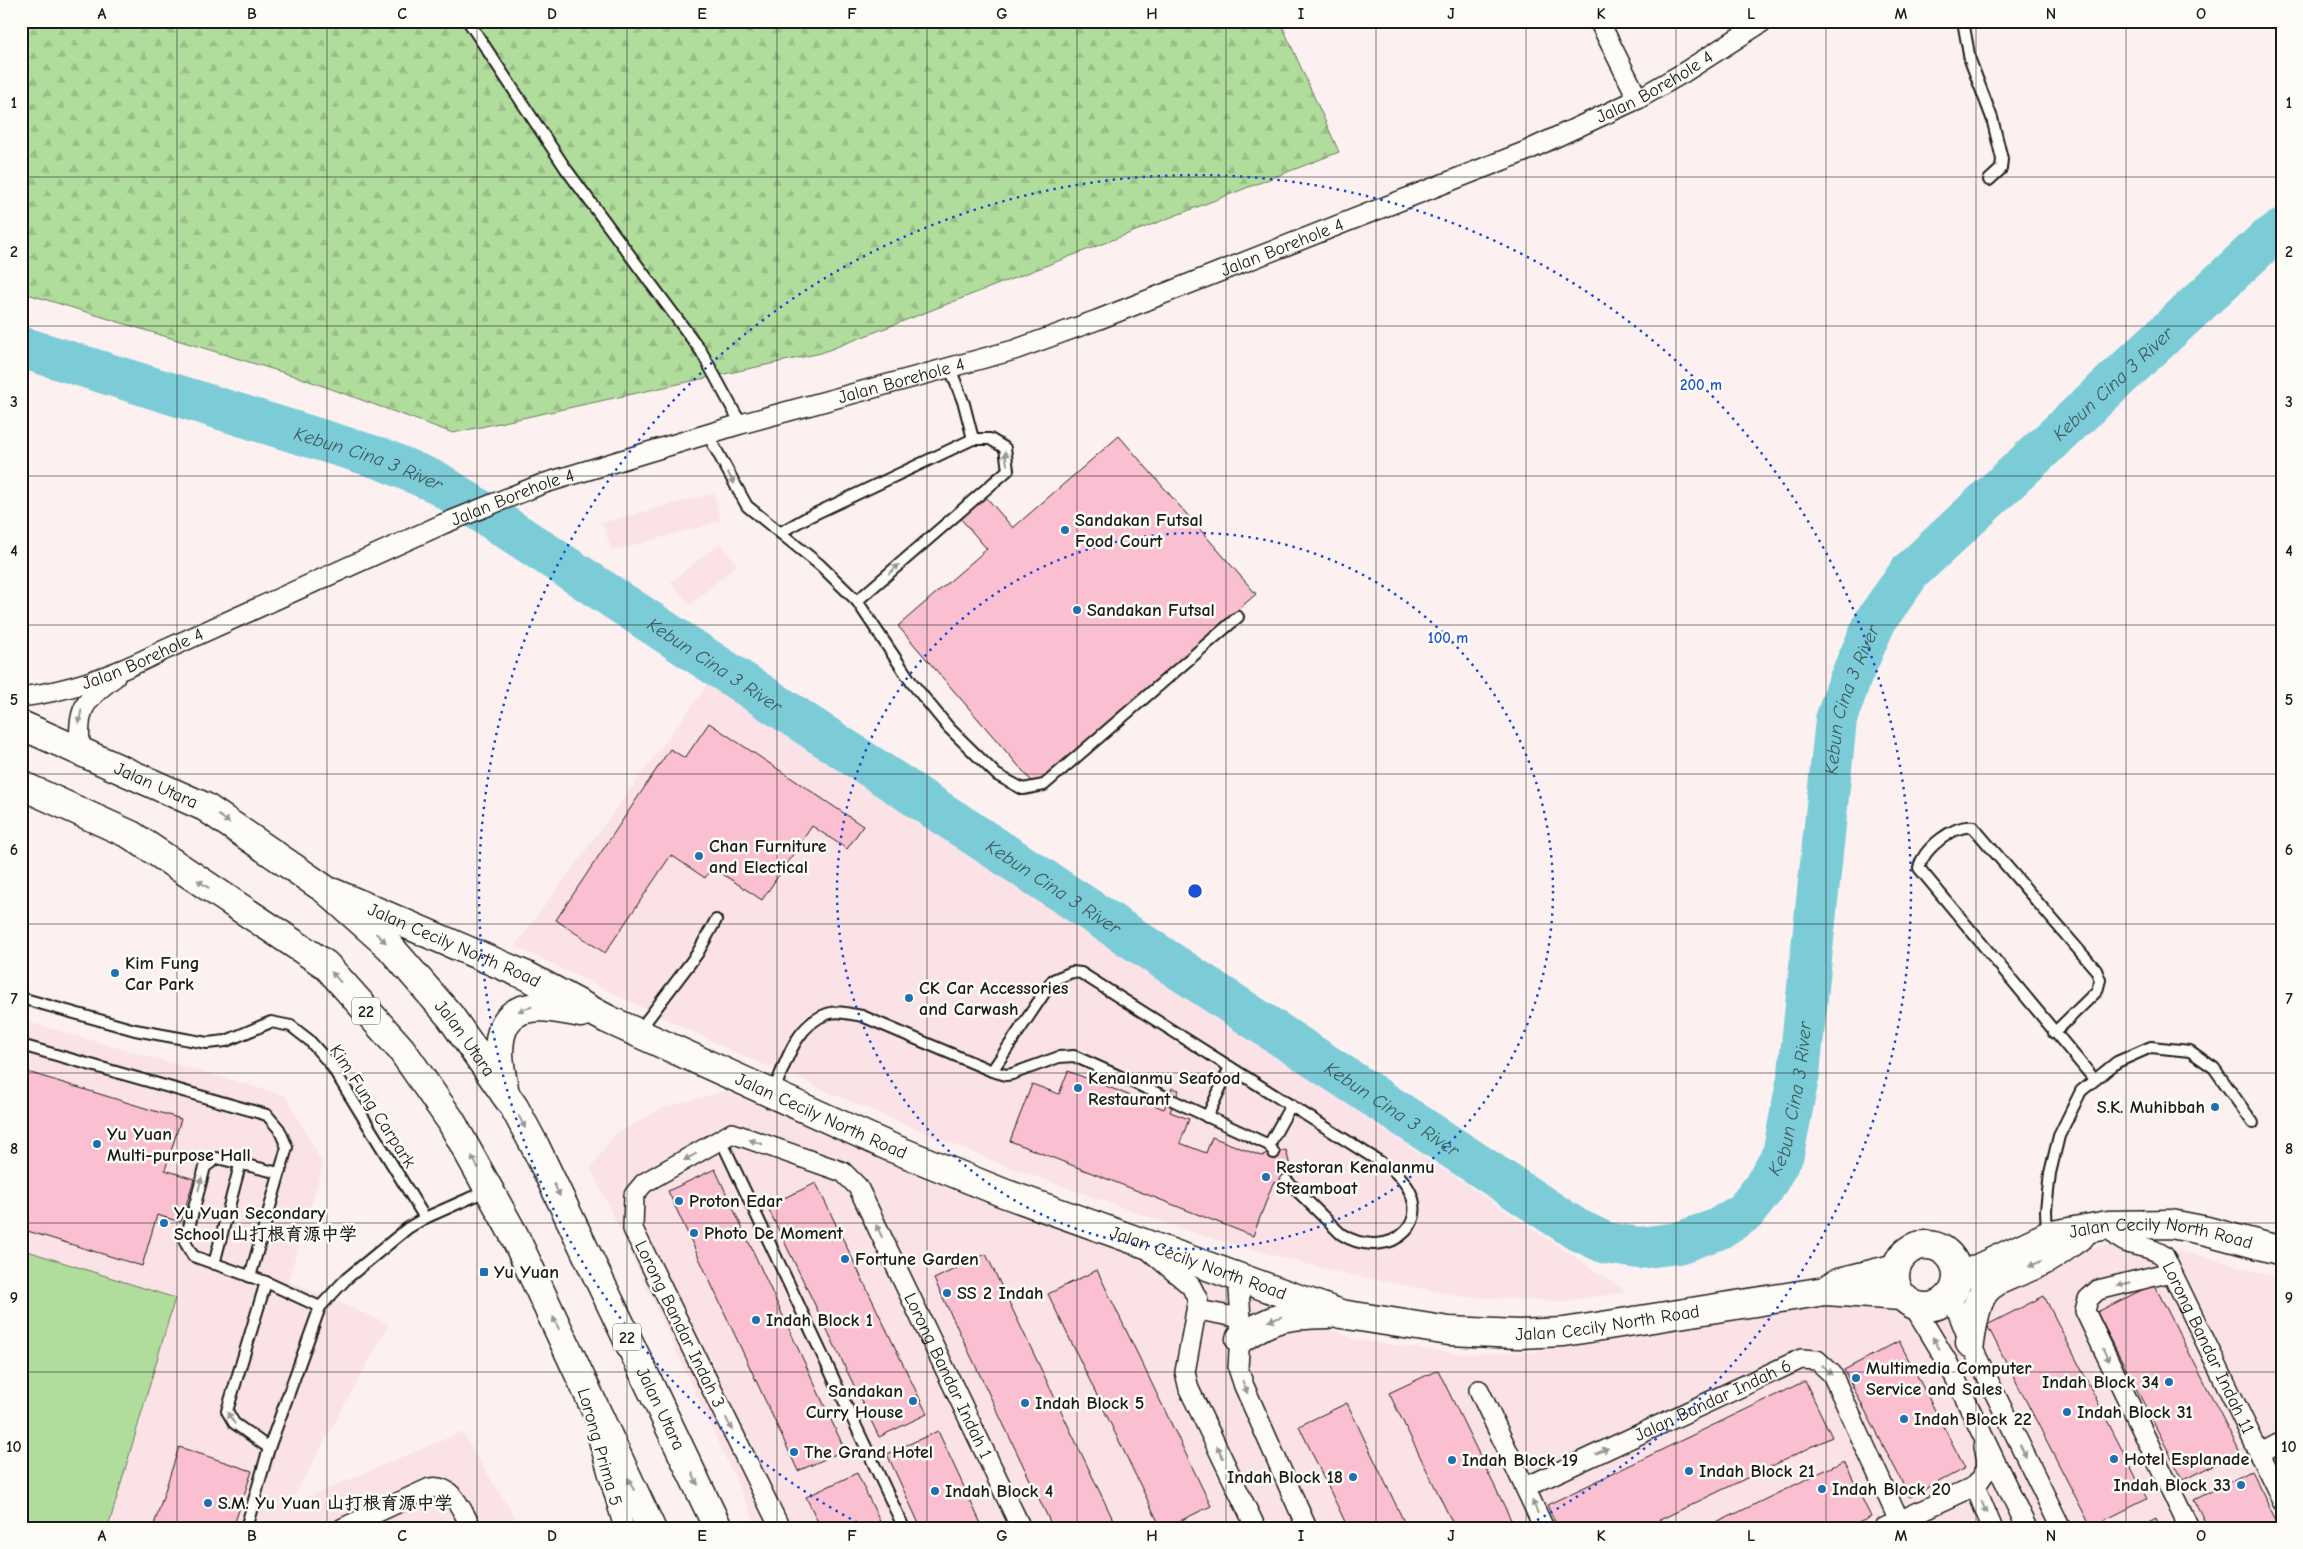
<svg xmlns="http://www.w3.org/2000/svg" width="2303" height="1549" font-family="'Comic Neue','LXGW WenKai TC',sans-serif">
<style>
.built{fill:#fbe2e7}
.forest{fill:url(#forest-firs);stroke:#667c5c}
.garden{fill:#b1dd9c;stroke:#667c5c}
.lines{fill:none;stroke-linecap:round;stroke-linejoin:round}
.river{stroke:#7cccd8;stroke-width:42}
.building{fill:#fac0d2;stroke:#1c1c1c}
.service-casing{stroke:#1c1c1c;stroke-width:14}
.minor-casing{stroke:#1c1c1c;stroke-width:22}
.secondary-casing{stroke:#1c1c1c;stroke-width:31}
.trunk-casing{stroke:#1c1c1c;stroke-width:31}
.service{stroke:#fdfcf7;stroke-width:10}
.minor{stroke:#fdfcf7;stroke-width:19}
.secondary{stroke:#fdfcf7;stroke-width:28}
.trunk{stroke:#fdfcf7;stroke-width:28}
.oneway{fill:#989794}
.grid{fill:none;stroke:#1c1c1c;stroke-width:1;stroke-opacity:0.55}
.ring{fill:none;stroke:#1d4ed8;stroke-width:2.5;stroke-dasharray:2.5 5}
.poi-dot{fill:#1f6fb2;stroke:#fdfcf7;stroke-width:2}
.labels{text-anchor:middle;stroke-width:5;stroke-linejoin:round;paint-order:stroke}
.shield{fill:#fdfcf7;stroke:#605f5e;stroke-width:1}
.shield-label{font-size:16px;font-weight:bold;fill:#1c1c1c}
.street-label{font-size:18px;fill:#1c1c1c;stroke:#fdfcf7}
.poi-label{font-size:18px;font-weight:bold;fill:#1c1c1c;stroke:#fdfcf7;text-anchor:start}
.water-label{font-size:19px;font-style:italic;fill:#3e5a5e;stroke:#fdfcf7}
.centre{fill:#1d4ed8;stroke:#fdfcf7;stroke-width:2.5}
.ring-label{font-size:15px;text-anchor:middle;font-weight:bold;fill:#1d4ed8;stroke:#fdfcf7;stroke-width:5;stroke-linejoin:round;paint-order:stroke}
.neatline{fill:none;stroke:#1c1c1c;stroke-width:2}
.grid-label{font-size:16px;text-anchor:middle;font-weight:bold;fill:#1c1c1c}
</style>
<defs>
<pattern id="forest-firs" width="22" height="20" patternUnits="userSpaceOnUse" patternTransform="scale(1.25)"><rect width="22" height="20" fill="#b1dd9c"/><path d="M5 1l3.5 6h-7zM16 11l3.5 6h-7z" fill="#98bd86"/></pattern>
</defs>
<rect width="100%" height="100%" fill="#fcf0f0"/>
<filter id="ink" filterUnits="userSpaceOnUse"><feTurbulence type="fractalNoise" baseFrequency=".02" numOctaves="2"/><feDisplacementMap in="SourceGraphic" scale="10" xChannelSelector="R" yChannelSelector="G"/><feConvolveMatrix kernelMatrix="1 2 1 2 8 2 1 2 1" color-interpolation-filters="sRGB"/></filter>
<g filter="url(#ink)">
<g class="built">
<polygon points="714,493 721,521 612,551 602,523"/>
<polygon points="720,543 737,565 690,605 671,582"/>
<polygon points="708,684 922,826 1074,922 1627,1292 1564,1301 1465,1297 1332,1271 1200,1235 1003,1165 814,1086 803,1079 747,1058 515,946"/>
<polygon points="21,1020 286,1096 323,1165 288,1281 389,1324 289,1505 462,1432 521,1528 21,1528"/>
<polygon points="725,1091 1357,1340 1461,1354 1534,1352 1604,1339 1973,1284 2047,1256 2090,1247 2137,1244 2206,1257 2282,1279 2282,1528 758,1528 591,1168 614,1135 663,1108"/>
</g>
<polygon class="forest" points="21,21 1280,21 1339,152 821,353 453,433 301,378 21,292"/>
<polygon class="garden" points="21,1249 175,1298 108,1528 21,1528"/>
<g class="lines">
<path class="river" id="s1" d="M21,347L382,459L438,483L1576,1229L1606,1243L1639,1248L1678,1243L1718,1229L1745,1212L1763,1189L1783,1154L1799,1073L1836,720L1850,679L1876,620L1910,572L2264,242L2282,230"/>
</g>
<g class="building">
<polygon points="1119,436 1256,594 1035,785 898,626 987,549 961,519 986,497 1013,528"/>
<polygon points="709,723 863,826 847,849 812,826 762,900 712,867 705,878 671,855 605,953 556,920 670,749 685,758"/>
<polygon points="21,1070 181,1119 165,1170 194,1179 181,1222 157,1215 142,1266 21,1229"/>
<polygon points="1068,1071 1164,1109 1172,1088 1179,1090 1170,1112 1189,1119 1180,1143 1206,1153 1212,1137 1261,1156 1286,1150 1293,1178 1273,1183 1253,1236 1010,1141 1032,1084 1059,1094"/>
<polygon points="715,1169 845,1450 798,1471 668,1191"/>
<polygon points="816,1183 927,1414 879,1437 767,1206"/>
<polygon points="986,1254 1117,1528 1053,1528 934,1279"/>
<polygon points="1097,1270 1211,1506 1165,1528 1161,1528 1048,1294"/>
<polygon points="2154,1284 2240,1452 2183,1480 2097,1312"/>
<polygon points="2044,1296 2147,1499 2091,1527 1987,1325"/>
<polygon points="1899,1341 1965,1468 1910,1497 1844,1370"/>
<polygon points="1438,1370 1515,1528 1455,1528 1389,1393"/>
<polygon points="1805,1381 1832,1437 1643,1528 1558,1528 1547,1505"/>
<polygon points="1347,1403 1407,1528 1348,1528 1299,1426"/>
<polygon points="938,1431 983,1528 921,1528 887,1454"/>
<polygon points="179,1447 252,1471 233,1528 153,1528"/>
<polygon points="1844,1461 1871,1517 1848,1528 1706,1528"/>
<polygon points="2251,1471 2280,1528 2208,1528 2194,1500"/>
<polygon points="857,1473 883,1528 821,1528 806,1497"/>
<polygon points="2156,1518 2160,1528 2137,1528"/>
</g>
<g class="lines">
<g class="service-casing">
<g id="service">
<polyline points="468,21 566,169 701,351 741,424"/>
<polyline points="1963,21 1970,60 1992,118 2002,159 2001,169 1989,180"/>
<polyline points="708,435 747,506 820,565 857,601 912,683 949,728 997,775 1023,789 1044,785 1238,617"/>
<polyline points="781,532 806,518 973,439"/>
<polyline points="857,601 1008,470 1005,448 990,439 973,439 964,404 950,368"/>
<polyline points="21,998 135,1030 207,1043 226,1041 271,1022 291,1026 309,1040 331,1065 425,1218"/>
<polyline points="638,1032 697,954 716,920"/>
<path d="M2054,1033L2097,991L2100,980L2096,970L1973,827C1954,824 1923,849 1919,868L2094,1079"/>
<polyline points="21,1045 267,1115 279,1129 287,1147 250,1277"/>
<path d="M773,1093C785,1065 795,1025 827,1014C838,1010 850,1014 862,1016L992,1071"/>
<path d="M1168,1098L1074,1056L1059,1057L1012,1074L1006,1075L992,1071L1053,980L1072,972L1081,973L1393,1170C1446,1218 1390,1265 1341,1234L1286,1180"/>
<polyline points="1174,1101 1269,1145 1274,1153"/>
<polyline points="1207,1117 1230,1067"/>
<polyline points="721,1140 904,1528"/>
<polyline points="1269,1145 1291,1105"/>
<polyline points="279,1173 217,1158 205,1167 185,1242 193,1256 266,1282 320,1307"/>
<polyline points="2047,1235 2046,1210 2050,1173 2059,1136 2081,1091 2117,1062 2151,1047 2190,1051 2214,1068 2253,1123"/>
<polyline points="214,1264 240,1165"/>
<polyline points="266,1282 227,1411 234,1423 269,1448"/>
<polyline points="246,1528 269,1448 320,1307 346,1279 408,1228 425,1218 488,1190"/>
</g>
</g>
<g class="minor-casing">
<g id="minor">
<polyline points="1599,21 1638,99"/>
<path id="s2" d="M21,697C70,691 117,674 160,652L443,524L542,484L741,424L1014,350L1097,320L1524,152L1638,99L1683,73L1764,21"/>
<path d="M80,751C78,710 81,702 115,677"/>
<path id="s3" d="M2108,1225C2125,1253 2142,1240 2164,1256L2282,1500"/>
<polyline points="1151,1252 1191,1286 1198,1300 1185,1372 1189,1389 1256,1528"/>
<polyline points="2171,1272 2098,1290 2088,1299 2085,1311 2189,1528"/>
<polyline points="1238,1277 1241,1318 1238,1368 1244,1386 1307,1528"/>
<polyline points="1951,1296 1970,1343 2061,1528"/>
<polyline points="1913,1305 1948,1363 2027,1528"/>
<polyline points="1198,1310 1241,1318"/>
<polyline points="1479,1390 1544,1528"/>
<polyline points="597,1435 624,1528"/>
<polyline points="2259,1454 2282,1442"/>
<polyline points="1975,1486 1992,1527"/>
<path id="s4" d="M1526,1487L1801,1359L1817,1360L1832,1374L1899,1521"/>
<path d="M343,1528L430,1488C453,1484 461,1510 472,1528"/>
<path id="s5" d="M780,1528L633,1229L634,1195L644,1183L732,1133L843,1172L858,1187L1021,1528"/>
<path d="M1884,1528L1975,1486C1987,1473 1989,1465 1984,1447"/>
</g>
</g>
<g class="secondary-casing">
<g id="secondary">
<path id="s6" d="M334,893L527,976L607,1019L890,1147L1001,1192L1341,1314L1449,1331L1519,1334L1564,1332L1825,1291L1902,1296"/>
<path d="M505,1094C503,1081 499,1066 499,1052C500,997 542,1005 581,1013"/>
<circle cx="1926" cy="1276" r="31"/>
<path id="s7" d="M1958,1278L2047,1236L2108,1225L2171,1224L2207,1231L2282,1251"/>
<polyline points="1830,1288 1839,1282 1896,1268"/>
<path d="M1240,1339C1273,1316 1287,1315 1327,1314"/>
<path d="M1970,1343C1979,1278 1986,1287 2039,1263C2054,1256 2068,1244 2081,1235"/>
</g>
</g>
<g class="trunk-casing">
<g id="trunk">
<path id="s8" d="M21,725L205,807L326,890L390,947L450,1016L514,1107L535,1146L718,1528"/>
<polyline points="21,785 131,835 326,965 401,1049 451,1121 514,1235 651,1528"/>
</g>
</g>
<use href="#service" class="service"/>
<use href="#minor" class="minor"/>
<use href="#secondary" class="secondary"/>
<use href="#trunk" class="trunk"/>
</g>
<defs><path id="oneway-solid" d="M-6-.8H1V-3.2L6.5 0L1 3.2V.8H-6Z" transform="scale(1.25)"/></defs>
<g class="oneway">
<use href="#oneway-solid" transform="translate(1006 458) rotate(-99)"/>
<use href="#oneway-solid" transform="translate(731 478) rotate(61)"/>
<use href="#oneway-solid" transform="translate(894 569) rotate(-41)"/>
<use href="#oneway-solid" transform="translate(80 717) rotate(102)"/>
<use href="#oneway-solid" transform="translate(224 819) rotate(35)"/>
<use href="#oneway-solid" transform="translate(203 884) rotate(-146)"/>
<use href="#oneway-solid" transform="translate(381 938) rotate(42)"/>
<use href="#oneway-solid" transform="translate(336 977) rotate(-132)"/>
<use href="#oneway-solid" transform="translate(525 1009) rotate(163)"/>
<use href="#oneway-solid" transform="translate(522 1122) rotate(62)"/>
<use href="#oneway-solid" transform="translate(756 1142) rotate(-161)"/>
<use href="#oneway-solid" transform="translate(690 1157) rotate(151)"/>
<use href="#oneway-solid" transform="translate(475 1162) rotate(-119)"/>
<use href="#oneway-solid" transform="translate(200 1184) rotate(-76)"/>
<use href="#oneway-solid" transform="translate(557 1190) rotate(64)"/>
<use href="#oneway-solid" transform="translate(879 1231) rotate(-116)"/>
<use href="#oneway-solid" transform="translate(2035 1264) rotate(156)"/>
<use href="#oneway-solid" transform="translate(2124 1284) rotate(166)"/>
<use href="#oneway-solid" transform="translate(1275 1319) rotate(161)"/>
<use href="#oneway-solid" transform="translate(556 1323) rotate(-115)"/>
<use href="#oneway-solid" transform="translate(1936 1343) rotate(-121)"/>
<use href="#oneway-solid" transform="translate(2106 1355) rotate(64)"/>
<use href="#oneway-solid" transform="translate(1827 1370) rotate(46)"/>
<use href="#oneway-solid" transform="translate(1245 1387) rotate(69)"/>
<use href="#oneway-solid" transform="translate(231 1418) rotate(-123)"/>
<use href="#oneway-solid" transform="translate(729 1424) rotate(64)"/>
<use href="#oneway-solid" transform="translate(1602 1451) rotate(-25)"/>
<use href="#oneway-solid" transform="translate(2023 1451) rotate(64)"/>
<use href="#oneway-solid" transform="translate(1220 1452) rotate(-116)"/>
<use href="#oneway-solid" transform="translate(695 1479) rotate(65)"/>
<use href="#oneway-solid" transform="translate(631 1484) rotate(-115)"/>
<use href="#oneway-solid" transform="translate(1535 1507) rotate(-114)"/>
<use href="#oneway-solid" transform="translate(1984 1507) rotate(68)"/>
</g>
</g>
<path class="grid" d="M177,21V1528M327,21V1528M477,21V1528M627,21V1528M777,21V1528M927,21V1528M1077,21V1528M1226,21V1528M1376,21V1528M1526,21V1528M1676,21V1528M1826,21V1528M1976,21V1528M2126,21V1528M21,177H2282M21,326H2282M21,476H2282M21,625H2282M21,774H2282M21,924H2282M21,1073H2282M21,1223H2282M21,1372H2282"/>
<g class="ring">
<circle cx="1195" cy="891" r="358"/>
<path d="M864 1526A716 716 0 1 1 1526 1526"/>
</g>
<g class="poi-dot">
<circle cx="1065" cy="530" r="5"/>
<circle cx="1077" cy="610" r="5"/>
<circle cx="699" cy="856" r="5"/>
<circle cx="115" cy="973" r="5"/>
<circle cx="909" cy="998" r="5"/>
<circle cx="1078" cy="1088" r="5"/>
<circle cx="2215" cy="1107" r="5"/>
<circle cx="97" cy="1144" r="5"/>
<circle cx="1266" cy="1177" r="5"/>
<circle cx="679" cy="1201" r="5"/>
<circle cx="164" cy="1223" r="5"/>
<circle cx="694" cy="1233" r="5"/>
<circle cx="845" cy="1259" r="5"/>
<rect x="479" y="1267" width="10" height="10" rx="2.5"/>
<circle cx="947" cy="1293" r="5"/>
<circle cx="756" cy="1320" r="5"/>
<circle cx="1856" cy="1378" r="5"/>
<circle cx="2169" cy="1382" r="5"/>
<circle cx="913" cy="1401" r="5"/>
<circle cx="1025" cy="1403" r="5"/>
<circle cx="2067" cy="1412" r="5"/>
<circle cx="1904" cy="1419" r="5"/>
<circle cx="794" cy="1452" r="5"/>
<circle cx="2114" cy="1459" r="5"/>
<circle cx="1452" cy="1460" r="5"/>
<circle cx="1689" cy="1471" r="5"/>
<circle cx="1353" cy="1477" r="5"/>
<circle cx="2241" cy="1485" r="5"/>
<circle cx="1822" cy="1489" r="5"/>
<circle cx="935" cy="1491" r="5"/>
<circle cx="208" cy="1503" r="5"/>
</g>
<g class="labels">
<g class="shield">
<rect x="352" y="997.5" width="28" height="27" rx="4"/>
<rect x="613" y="1323.5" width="28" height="27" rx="4"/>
</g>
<g class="shield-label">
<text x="366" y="1017">22</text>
<text x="627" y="1343">22</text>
</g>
<g class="street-label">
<text dy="6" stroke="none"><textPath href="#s2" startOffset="1748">Jalan Borehole 4</textPath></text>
<text dy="6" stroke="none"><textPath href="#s2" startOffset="1342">Jalan Borehole 4</textPath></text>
<text dy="6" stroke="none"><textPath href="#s2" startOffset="938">Jalan Borehole 4</textPath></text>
<text dy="6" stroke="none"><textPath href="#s2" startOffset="532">Jalan Borehole 4</textPath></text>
<text dy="6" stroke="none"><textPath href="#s2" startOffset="128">Jalan Borehole 4</textPath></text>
<text dy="6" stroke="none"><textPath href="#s8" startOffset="148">Jalan Utara</textPath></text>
<text dy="6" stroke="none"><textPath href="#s6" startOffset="131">Jalan Cecily North Road</textPath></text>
<text dy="6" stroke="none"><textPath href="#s8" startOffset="552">Jalan Utara</textPath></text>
<text transform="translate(373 1106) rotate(57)" y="6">Kim Fung Carpark</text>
<text dy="6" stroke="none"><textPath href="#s6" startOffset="536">Jalan Cecily North Road</textPath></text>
<text dy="6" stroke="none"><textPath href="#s7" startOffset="214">Jalan Cecily North Road</textPath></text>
<text dy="6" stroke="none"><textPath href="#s6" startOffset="941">Jalan Cecily North Road</textPath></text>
<text dy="6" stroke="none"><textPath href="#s6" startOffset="1361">Jalan Cecily North Road</textPath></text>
<text transform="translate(680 1324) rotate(64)" y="6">Lorong Bandar Indah 3</text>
<text dy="6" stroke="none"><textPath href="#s3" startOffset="168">Lorong Bandar Indah 11</textPath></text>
<text dy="6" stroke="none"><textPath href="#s5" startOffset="832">Lorong Bandar Indah 1</textPath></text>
<text dy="6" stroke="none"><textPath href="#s4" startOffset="206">Jalan Bandar Indah 6</textPath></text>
<text dy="6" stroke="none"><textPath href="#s8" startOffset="972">Jalan Utara</textPath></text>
<text transform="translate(600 1447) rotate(74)" y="6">Lorong Prima 5</text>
</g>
<g class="poi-label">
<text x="1075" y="526">Sandakan Futsal<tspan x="1075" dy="21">Food Court</tspan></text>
<text x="1087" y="616">Sandakan Futsal</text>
<text x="709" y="852">Chan Furniture<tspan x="709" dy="21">and Electical</tspan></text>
<text x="125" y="969">Kim Fung<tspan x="125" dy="21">Car Park</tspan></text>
<text x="919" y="994">CK Car Accessories<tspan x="919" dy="21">and Carwash</tspan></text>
<text x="1088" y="1084">Kenalanmu Seafood<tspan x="1088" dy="21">Restaurant</tspan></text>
<text x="2205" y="1113" text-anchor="end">S.K. Muhibbah</text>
<text x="107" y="1140">Yu Yuan<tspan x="107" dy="21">Multi-purpose Hall</tspan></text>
<text x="1276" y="1173">Restoran Kenalanmu<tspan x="1276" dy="21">Steamboat</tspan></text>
<text x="689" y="1207">Proton Edar</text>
<text x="174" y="1219">Yu Yuan Secondary<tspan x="174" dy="21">School 山打根育源中学</tspan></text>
<text x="704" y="1239">Photo De Moment</text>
<text x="855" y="1265">Fortune Garden</text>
<text x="494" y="1278">Yu Yuan</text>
<text x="957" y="1299">SS 2 Indah</text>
<text x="766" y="1326">Indah Block 1</text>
<text x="1866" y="1374">Multimedia Computer<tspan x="1866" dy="21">Service and Sales</tspan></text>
<text x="2159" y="1388" text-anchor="end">Indah Block 34</text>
<text x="903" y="1397" text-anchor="end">Sandakan<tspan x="903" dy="21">Curry House</tspan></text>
<text x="1035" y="1409">Indah Block 5</text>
<text x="2077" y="1418">Indah Block 31</text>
<text x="1914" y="1425">Indah Block 22</text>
<text x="804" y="1458">The Grand Hotel</text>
<text x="2124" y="1465">Hotel Esplanade</text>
<text x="1462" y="1466">Indah Block 19</text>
<text x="1699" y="1477">Indah Block 21</text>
<text x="1343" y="1483" text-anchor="end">Indah Block 18</text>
<text x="2231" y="1491" text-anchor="end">Indah Block 33</text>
<text x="1832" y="1495">Indah Block 20</text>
<text x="945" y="1497">Indah Block 4</text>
<text x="218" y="1509">S.M. Yu Yuan 山打根育源中学</text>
</g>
<g class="water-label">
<text dy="7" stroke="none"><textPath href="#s1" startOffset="2930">Kebun Cina 3 River</textPath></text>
<text dy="7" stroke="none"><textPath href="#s1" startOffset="365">Kebun Cina 3 River</textPath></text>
<text dy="7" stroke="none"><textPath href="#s1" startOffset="770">Kebun Cina 3 River</textPath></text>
<text dy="7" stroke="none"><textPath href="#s1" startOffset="2510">Kebun Cina 3 River</textPath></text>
<text dy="7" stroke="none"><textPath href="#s1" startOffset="1175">Kebun Cina 3 River</textPath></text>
<text dy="7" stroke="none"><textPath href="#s1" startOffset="2105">Kebun Cina 3 River</textPath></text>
<text dy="7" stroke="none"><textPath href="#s1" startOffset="1580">Kebun Cina 3 River</textPath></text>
</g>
</g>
<circle cx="1195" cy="891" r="8" class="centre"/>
<g class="ring-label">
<text x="1701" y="390">200 m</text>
<text x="1448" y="643">100 m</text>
</g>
<rect width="2303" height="1549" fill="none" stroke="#fdfcf7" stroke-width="55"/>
<rect x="28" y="28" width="2248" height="1494" class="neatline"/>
<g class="grid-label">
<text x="102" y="19">A</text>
<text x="252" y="19">B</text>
<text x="402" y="19">C</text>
<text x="552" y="19">D</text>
<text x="702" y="19">E</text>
<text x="852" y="19">F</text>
<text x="1002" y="19">G</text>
<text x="1152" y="19">H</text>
<text x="1301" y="19">I</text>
<text x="1451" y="19">J</text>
<text x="1601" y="19">K</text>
<text x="1751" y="19">L</text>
<text x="1901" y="19">M</text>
<text x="2051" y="19">N</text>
<text x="2201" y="19">O</text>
<text x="14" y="108">1</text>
<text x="2289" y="108">1</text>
<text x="14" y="257">2</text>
<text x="2289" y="257">2</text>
<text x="14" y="407">3</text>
<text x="2289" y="407">3</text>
<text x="14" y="556">4</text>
<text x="2289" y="556">4</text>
<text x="14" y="705">5</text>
<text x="2289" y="705">5</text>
<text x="14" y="855">6</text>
<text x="2289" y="855">6</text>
<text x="14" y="1004">7</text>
<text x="2289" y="1004">7</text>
<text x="14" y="1154">8</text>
<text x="2289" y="1154">8</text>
<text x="14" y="1303">9</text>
<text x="2289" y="1303">9</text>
<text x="14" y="1452">10</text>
<text x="2289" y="1452">10</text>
<text x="102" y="1541">A</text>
<text x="252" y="1541">B</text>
<text x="402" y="1541">C</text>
<text x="552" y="1541">D</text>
<text x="702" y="1541">E</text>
<text x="852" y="1541">F</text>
<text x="1002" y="1541">G</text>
<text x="1152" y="1541">H</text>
<text x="1301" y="1541">I</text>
<text x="1451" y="1541">J</text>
<text x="1601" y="1541">K</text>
<text x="1751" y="1541">L</text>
<text x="1901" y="1541">M</text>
<text x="2051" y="1541">N</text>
<text x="2201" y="1541">O</text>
</g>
</svg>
